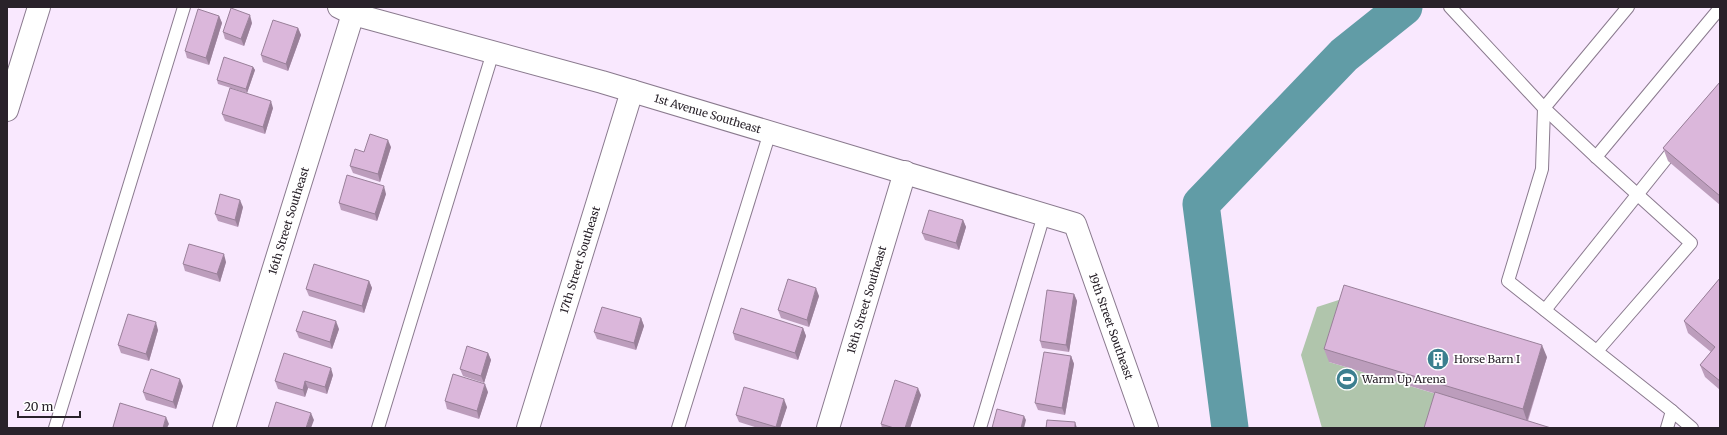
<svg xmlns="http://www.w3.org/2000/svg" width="1727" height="435" font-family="Merriweather,serif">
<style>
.green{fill:#b0c5ac}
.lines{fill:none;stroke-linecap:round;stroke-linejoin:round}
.river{stroke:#619ca6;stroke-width:37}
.service-casing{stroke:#8a7a8e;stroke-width:14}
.minor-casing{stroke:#8a7a8e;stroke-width:24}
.service{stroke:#fff;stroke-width:12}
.minor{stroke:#fff;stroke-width:22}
.wall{fill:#bc9dbc}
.shaded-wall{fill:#998099}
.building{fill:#dbb7db;stroke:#998099}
.labels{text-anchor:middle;stroke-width:3.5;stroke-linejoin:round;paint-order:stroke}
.street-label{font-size:11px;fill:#29222a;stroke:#fff}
.poi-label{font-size:11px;fill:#29222a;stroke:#fff;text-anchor:start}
</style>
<rect width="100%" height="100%" fill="#f9e8fe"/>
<polygon class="green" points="1348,297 1329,362 1443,396 1433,428 1322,428 1301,355 1317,307"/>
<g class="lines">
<polyline class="river" points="1230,428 1201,204 1344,55 1404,7"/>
<g class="service-casing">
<g id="service">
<polyline points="1450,7 1544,108 1596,157 1691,243 1597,351"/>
<polyline points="1628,7 1544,108 1542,169 1508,281 1672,411"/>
<polyline points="1596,157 1720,8"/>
<polyline points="1545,310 1677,145"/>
<polyline points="55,428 184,7"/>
<polyline points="378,428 493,52"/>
<polyline points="678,428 770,132"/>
<polyline points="980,428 1044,215"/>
<polyline points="1667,428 1672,411 1692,428"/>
</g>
</g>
<g class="minor-casing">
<g id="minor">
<path id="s1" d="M339,7L353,14L602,82L1075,224L1147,428"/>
<polyline points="7,110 39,7"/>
<path id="s2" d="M224,428L353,14"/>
<path id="s3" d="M528,428L632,91"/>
<path id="s4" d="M828,428L905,172"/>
</g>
</g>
<use href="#service" class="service"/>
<use href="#minor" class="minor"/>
</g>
<g class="wall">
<polygon points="219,16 222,23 209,65 187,58 185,51"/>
<polygon points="252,23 244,46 225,39 223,32"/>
<polygon points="298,28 301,35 288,71 263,62 261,55"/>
<polygon points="253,67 255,70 247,93 218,84 217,80"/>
<polygon points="1720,82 1720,205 1668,161 1663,148"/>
<polygon points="273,108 265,134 225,121 222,114"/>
<polygon points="391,147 380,182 353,173 350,166 364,152"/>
<polygon points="386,194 377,221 341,210 339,203"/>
<polygon points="243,207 238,227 218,221 215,214"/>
<polygon points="963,220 966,227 959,250 925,240 922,233"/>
<polygon points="226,262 220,282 185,271 183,264"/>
<polygon points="1720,278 1720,390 1705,377 1700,365 1711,352 1688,333 1684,321"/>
<polygon points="369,281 372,288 364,313 309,296 306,289"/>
<polygon points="1074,294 1077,301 1069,352 1042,348 1040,341"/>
<polygon points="819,296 809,327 781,318 778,310"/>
<polygon points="641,318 644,326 636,350 597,339 594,332"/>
<polygon points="803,328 806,336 798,360 735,340 733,333"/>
<polygon points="339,329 332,349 299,338 296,331"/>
<polygon points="158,330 149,361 121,353 118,345"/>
<polygon points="1324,349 1547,357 1528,421 1329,362"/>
<polygon points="488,353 491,360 484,383 463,376 460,369"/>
<polygon points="1071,356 1074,364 1065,415 1038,410 1035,403"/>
<polygon points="333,375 327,394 308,388 305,397 278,389 275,381"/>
<polygon points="183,386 176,409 146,400 143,392"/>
<polygon points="488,392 479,419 447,409 445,401"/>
<polygon points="921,395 910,428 882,428 881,424"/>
<polygon points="787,407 780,428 758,428 739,422 736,415"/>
</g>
<g class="shaded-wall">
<polygon points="250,15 252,23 244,46 241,39"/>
<polygon points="219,16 222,23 209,65 206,58"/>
<polygon points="298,28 301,35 288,71 286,64"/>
<polygon points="253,67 255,70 247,93 246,89"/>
<polygon points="271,101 273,108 265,134 263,127"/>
<polygon points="388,140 391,147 380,182 378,174"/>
<polygon points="384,186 386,194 377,221 375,214"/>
<polygon points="240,200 243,207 238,227 235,220"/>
<polygon points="963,220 966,227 959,250 956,243"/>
<polygon points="224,254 226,262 220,282 217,274"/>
<polygon points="369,281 372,288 364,313 362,306"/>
<polygon points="816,288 819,296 809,327 807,320"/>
<polygon points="1074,294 1077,301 1069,352 1066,345"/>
<polygon points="641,318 644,326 636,350 634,343"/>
<polygon points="336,321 339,329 332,349 330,342"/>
<polygon points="156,322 158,330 149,361 146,354"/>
<polygon points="803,328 806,336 798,360 795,353"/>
<polygon points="1542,345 1547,357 1527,421 1523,409"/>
<polygon points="488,353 491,360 484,383 481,376"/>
<polygon points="1071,356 1074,364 1065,415 1062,408"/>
<polygon points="331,368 333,375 327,394 325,387"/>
<polygon points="180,379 183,386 176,409 173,402"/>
<polygon points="305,381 308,388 305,397 303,390"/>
<polygon points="485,384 488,392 479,419 477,411"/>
<polygon points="918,388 921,395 910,428 905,428"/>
<polygon points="784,399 787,407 780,428 776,428 776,427"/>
<polygon points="311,413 314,420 311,428 306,428"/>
<polygon points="1024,416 1026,420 1024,428 1021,428"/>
<polygon points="166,417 169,424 167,428 163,428"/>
<polygon points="1075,422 1077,428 1075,428"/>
</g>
<g class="building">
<polygon points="231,8 250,15 241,39 223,32"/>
<polygon points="198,9 219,16 206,58 185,51"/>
<polygon points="273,20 298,28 286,64 261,55"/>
<polygon points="224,57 253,67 246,89 217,80"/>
<polygon points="1720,82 1720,196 1663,148"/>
<polygon points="230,88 271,101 263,127 222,114"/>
<polygon points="370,134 388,140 378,174 350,166 355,149 364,152"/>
<polygon points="347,175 384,186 375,214 339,203"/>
<polygon points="220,194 240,200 235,220 215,214"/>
<polygon points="929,210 963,220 956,243 922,233"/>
<polygon points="189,244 224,254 217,274 183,264"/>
<polygon points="314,264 369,281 362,306 306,289"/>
<polygon points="1720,278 1720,381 1700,365 1715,347 1684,321"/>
<polygon points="788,279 816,288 807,320 778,310"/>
<polygon points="1344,285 1542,345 1523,409 1324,349"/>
<polygon points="1047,290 1074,294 1066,345 1040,341"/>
<polygon points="602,307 641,318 634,343 594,332"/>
<polygon points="741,308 803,328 795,353 733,333"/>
<polygon points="303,311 336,321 330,342 296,331"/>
<polygon points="128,314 156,322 146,354 118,345"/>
<polygon points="467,346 488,353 481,376 460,369"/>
<polygon points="1044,352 1071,356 1062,408 1035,403"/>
<polygon points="284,353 331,368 325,387 305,381 303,390 275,381"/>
<polygon points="151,369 180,379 173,402 143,392"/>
<polygon points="453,374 485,384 477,411 445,401"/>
<polygon points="895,380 918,388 905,428 894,428 881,424"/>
<polygon points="744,387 784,399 776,427 736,415"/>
<polygon points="1435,392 1551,428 1424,428"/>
<polygon points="276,402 311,413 306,428 268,428"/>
<polygon points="120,403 166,417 163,428 115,428 113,427"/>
<polygon points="997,409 1024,416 1021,428 992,428"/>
<polygon points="1047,420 1075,422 1075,428 1046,428"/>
</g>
<defs>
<g id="building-disc" transform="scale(1.15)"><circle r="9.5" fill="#3c7f8f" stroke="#fff"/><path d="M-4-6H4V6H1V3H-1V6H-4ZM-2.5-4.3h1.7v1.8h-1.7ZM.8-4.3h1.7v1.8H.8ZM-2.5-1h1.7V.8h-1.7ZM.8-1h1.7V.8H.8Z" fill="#fff"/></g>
<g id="stadium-disc" transform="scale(1.15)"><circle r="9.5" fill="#3c7f8f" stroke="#fff"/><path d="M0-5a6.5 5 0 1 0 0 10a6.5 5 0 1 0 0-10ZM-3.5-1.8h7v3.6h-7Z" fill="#fff"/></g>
</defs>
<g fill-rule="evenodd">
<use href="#building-disc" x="1438" y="359"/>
<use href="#stadium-disc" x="1347" y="379"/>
</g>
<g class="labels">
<g class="street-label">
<text dy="4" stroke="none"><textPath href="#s1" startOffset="384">1st Avenue Southeast</textPath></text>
<text dy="4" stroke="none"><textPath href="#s2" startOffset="217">16th Street Southeast</textPath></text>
<text dy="4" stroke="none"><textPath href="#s3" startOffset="176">17th Street Southeast</textPath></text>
<text dy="4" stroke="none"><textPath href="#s4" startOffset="134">18th Street Southeast</textPath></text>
<text dy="4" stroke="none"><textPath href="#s1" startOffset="876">19th Street Southeast</textPath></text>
</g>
<g class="poi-label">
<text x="1454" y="363">Horse Barn I</text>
<text x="1362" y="383">Warm Up Arena</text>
</g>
</g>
<rect width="1727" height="435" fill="none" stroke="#29222a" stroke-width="16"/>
<path d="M18 411v6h62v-6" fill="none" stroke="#29222a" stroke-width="2"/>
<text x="24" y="411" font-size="12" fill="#29222a" stroke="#ffffff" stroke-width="3" paint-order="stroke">20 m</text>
</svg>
